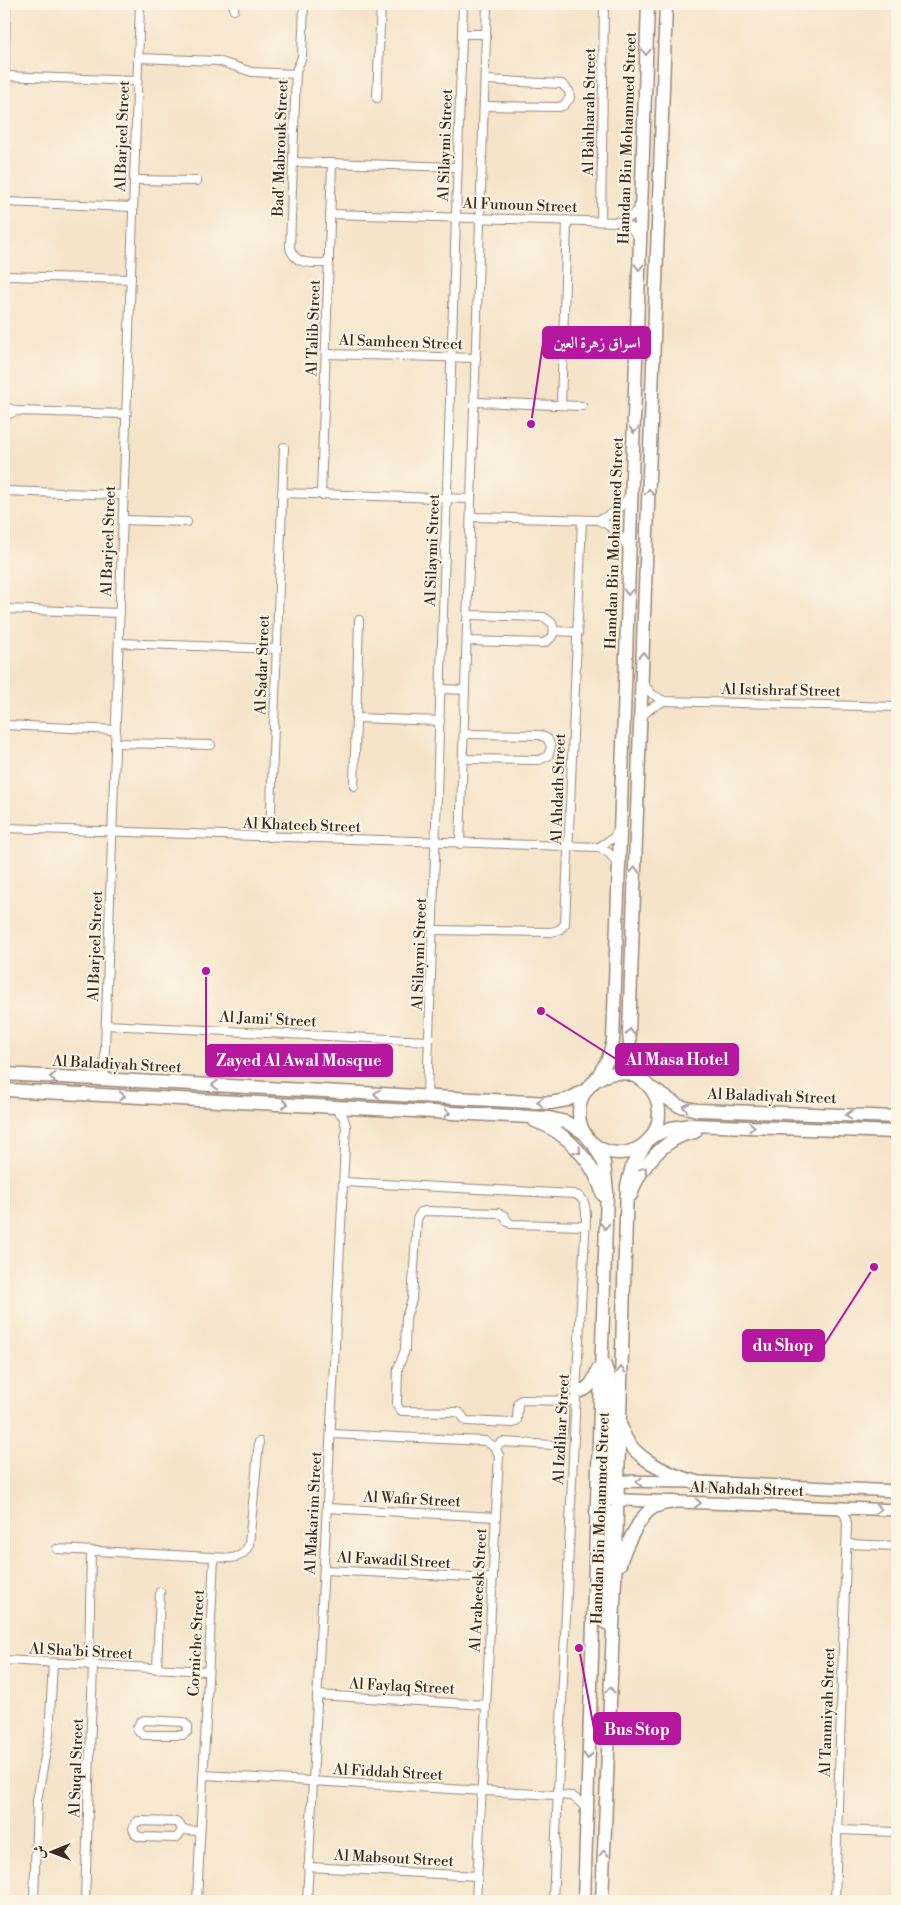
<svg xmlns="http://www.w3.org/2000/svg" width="901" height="1905" font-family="'Libre Bodoni',Amiri,serif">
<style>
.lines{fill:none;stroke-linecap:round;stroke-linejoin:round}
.street-casing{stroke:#988774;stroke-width:10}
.secondary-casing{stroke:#988774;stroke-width:14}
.primary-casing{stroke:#988774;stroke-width:15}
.street{stroke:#fff;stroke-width:8}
.secondary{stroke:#fff;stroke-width:11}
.primary{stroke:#fff;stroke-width:12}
.oneway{stroke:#a79f9a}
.labels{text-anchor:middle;stroke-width:4;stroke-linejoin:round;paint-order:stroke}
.street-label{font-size:15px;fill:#3b2a1e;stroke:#fcf5e5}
.leader{fill:none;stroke:#b5179e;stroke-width:2}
.callout-dot{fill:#b5179e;stroke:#fcf5e5;stroke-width:2}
.callout{fill:#b5179e;stroke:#b5179e;stroke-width:2}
.callout-label{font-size:16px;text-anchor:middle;font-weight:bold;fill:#fff}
</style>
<rect width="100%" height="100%" fill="#fcf5e5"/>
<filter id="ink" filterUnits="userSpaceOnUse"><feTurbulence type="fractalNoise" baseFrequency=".02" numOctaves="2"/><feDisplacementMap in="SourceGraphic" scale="10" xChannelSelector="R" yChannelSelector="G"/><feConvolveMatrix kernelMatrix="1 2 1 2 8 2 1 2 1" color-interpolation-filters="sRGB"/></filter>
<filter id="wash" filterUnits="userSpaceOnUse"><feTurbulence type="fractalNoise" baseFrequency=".0096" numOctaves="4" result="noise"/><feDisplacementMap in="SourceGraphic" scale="20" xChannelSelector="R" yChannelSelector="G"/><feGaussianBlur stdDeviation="1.12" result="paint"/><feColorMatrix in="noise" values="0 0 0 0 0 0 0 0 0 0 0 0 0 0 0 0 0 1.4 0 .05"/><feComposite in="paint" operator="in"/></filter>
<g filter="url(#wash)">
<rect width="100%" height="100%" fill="#f5e4ca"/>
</g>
<g filter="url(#ink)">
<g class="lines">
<g class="street-casing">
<g id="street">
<path d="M304,4L302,57L296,71L290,248C295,266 314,263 329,263"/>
<polyline points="234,10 234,4"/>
<polyline points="462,34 486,34"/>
<polyline points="138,58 218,61 252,72 296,74"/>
<polyline points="4,76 137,81"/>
<polyline points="4,90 6,4"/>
<polyline points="377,98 381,4"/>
<polyline points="484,106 558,107 563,106 570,98 569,91 562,84 485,80"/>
<polyline points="293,162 458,167"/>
<polyline points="134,180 197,181"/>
<polyline points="4,202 133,207"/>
<polyline points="330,214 620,222 632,216 640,207"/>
<polyline points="601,221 604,4"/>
<polyline points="620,222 631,228 639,238"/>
<polyline points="4,276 131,279"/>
<polyline points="326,354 476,358"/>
<polyline points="475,402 582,406"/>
<polyline points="561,405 567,220"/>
<polyline points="4,406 16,411 126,414"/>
<polyline points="4,416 16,411"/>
<polyline points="4,491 123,495"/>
<polyline points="282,493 471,499"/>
<polyline points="321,495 332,163"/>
<path d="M471,517L598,520C612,526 622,535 629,549"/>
<polyline points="123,520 187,522"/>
<path d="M598,520C612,515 623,507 630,494"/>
<polyline points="4,609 120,613"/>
<polyline points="554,631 578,632"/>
<path d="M467,641L543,643C553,639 556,632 552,623L544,617L468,615"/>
<polyline points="119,643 277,649"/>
<polyline points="642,682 652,694 664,701 897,707"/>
<polyline points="441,689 465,690"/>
<polyline points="641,717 651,708 664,701"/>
<polyline points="356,718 440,721"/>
<polyline points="4,725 116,730"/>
<polyline points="115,743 211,745"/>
<polyline points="463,759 539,760 548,756 551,747 548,739 540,735 464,734"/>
<polyline points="354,786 359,620"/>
<polyline points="4,828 599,847 609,853 619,866"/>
<polyline points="270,837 284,447"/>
<polyline points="460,844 487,4"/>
<polyline points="599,847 613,838 619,829"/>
<polyline points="433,930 551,932 559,930 565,924 582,520"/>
<polyline points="106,1025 429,1041"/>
<polyline points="104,1079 140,4"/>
<polyline points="427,1097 463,4"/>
<path d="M343,1182L574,1194C585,1197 586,1207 586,1217L576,1392L553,1901"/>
<polyline points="576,1401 521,1400 518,1403 517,1420 513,1423 466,1421 460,1413 456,1412 402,1411 399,1409 397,1404 398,1368 405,1350 406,1317 412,1300 417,1219 421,1212 426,1211 498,1213 505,1216 507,1221 511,1224 586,1226"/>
<polyline points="331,1434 485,1441 495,1447 499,1455 476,1901"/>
<path d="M495,1447L503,1442L552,1445C568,1442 563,1415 564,1401"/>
<polyline points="327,1508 496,1517"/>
<polyline points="847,1544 897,1546"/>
<path d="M57,1549L231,1558C240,1557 246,1553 249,1544L259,1442"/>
<polyline points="324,1570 493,1578"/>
<polyline points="4,1660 208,1671"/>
<polyline points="89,1665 91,1551"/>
<polyline points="157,1669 160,1592"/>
<polyline points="317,1695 486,1705"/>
<polygon points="144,1720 183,1722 188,1726 188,1731 183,1735 144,1735 139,1732 137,1728 140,1722"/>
<polyline points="203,1775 572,1796 580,1802 587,1810"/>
<polygon points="138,1821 176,1822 180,1825 182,1830 179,1835 176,1838 141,1837 136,1835 133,1829 135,1824"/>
<polyline points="182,1830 200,1831"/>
<polyline points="837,1830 897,1832"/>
<polyline points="308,1867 477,1876"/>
<polyline points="34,1901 37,1800 49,1735 53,1663"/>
<polyline points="85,1901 93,1665"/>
<polyline points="197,1901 214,1558"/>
<polyline points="307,1901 346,1126 343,1116 333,1107"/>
<polyline points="835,1901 847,1523 845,1515 840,1508"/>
</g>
</g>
<g class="secondary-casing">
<g id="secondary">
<polyline points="609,1481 697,1482 897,1491"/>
<polyline points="597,1499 897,1510"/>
</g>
</g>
<g class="primary-casing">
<g id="primary">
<circle cx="619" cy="1113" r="40"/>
<polyline points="4,1074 550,1103 567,1100 586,1090"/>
<polyline points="596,1079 608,1059 613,1041 648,4"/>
<polyline points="641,1079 631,1055 629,1033 666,4"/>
<polyline points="653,1089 679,1106 697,1110 897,1117"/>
<polyline points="4,1090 549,1118 566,1122 584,1133"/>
<path d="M535,1121C567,1132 594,1162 603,1195"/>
<polyline points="653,1136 671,1128 691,1125 897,1132"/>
<path d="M631,1195C639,1168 666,1136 695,1132"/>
<polyline points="604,1364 609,1377 610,1387 609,1481 610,1488 616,1498"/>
<path d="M576,1392C590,1390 594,1381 598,1369"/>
<path d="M622,1428C628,1457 670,1475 697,1482"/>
<polyline points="596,1512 602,1507 605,1508 607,1513 605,1612 606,1623"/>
<path d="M620,1564C624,1549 639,1518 651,1509C658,1504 666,1503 674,1502"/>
<polyline points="584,1901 607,1192 604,1163 594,1145"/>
<polyline points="602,1901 615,1579 627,1186 632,1166 647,1142"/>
</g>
</g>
<use href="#street" class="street"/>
<use href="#secondary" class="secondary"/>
<use href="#primary" class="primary"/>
</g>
<defs><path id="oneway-chevron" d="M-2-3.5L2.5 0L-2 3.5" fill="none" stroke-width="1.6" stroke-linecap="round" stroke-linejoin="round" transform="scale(1.25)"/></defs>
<g class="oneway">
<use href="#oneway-chevron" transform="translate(646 52) rotate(92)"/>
<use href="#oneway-chevron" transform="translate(639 267) rotate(92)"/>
<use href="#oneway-chevron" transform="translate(634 430) rotate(92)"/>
<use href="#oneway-chevron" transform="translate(649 492) rotate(-88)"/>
<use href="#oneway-chevron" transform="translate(628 592) rotate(92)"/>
<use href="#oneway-chevron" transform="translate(643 655) rotate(-88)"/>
<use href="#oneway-chevron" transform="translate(635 870) rotate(-88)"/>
<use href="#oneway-chevron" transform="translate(630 1032) rotate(-89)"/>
<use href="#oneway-chevron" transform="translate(53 1077) rotate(-177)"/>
<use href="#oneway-chevron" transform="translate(215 1085) rotate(-177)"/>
<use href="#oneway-chevron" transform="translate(377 1094) rotate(-177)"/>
<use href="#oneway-chevron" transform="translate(122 1096) rotate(3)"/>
<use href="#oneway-chevron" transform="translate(540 1102) rotate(-177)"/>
<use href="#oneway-chevron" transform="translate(285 1104) rotate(3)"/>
<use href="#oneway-chevron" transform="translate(686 1107) rotate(-167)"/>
<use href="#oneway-chevron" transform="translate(447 1113) rotate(3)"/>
<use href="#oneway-chevron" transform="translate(849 1115) rotate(-178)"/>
<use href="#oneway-chevron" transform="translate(752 1127) rotate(2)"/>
<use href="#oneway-chevron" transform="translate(578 1151) rotate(47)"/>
<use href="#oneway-chevron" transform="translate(644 1170) rotate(-53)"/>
<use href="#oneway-chevron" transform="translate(605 1226) rotate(92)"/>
<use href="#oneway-chevron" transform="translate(621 1370) rotate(-88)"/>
<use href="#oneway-chevron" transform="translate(639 1482) rotate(-180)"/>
<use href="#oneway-chevron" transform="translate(698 1503) rotate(3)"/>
<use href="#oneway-chevron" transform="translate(878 1509) rotate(2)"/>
<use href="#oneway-chevron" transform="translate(610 1690) rotate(-88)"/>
<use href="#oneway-chevron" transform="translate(588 1756) rotate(92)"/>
<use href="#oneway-chevron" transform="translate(604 1853) rotate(-88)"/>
</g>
</g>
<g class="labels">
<g class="street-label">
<text transform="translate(589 112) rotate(-89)" y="5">Al Bahharah Street</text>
<text transform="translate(122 136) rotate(-88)" y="5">Al Barjeel Street</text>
<text transform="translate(627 138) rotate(-88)" y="5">Hamdan Bin Mohammed Street</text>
<text transform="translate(445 145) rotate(-88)" y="5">Al Silaymi Street</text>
<text transform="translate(280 148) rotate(-88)" y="5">Bad' Mabrouk Street</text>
<text transform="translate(520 205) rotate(2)" y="5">Al Funoun Street</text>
<text transform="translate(313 328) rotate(-88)" y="5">Al Talib Street</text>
<text transform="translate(401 342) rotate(2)" y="5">Al Samheen Street</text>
<text transform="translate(108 541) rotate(-88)" y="5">Al Barjeel Street</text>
<text transform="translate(614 543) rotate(-88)" y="5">Hamdan Bin Mohammed Street</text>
<text transform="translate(432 550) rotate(-88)" y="5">Al Silaymi Street</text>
<text transform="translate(262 665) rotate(-88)" y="5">Al Sadar Street</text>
<text transform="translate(781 690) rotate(1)" y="5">Al Istishraf Street</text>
<text transform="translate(558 789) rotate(-88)" y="5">Al Ahdath Street</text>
<text transform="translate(302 825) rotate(2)" y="5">Al Khateeb Street</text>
<text transform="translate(95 946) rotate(-88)" y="5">Al Barjeel Street</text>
<text transform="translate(419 954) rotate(-88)" y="5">Al Silaymi Street</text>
<text transform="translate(268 1019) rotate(3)" y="5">Al Jami' Street</text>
<text transform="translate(117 1064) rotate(3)" y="5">Al Baladiyah Street</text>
<text transform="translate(772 1096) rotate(2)" y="5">Al Baladiyah Street</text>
<text transform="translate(561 1429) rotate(-87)" y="5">Al Izdihar Street</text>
<text transform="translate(747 1489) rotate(2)" y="5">Al Nahdah Street</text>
<text transform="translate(412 1499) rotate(3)" y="5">Al Wafir Street</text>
<text transform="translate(313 1513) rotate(-87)" y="5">Al Makarim Street</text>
<text transform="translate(600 1518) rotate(-88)" y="5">Hamdan Bin Mohammed Street</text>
<text transform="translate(394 1560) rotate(3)" y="5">Al Fawadil Street</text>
<text transform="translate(478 1590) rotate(-87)" y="5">Al Arabeesk Street</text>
<text transform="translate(196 1643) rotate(-87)" y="5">Corniche Street</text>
<text transform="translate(81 1651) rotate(3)" y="5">Al Sha'bi Street</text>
<text transform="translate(402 1686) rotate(3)" y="5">Al Faylaq Street</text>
<text transform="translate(827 1712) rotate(-88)" y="5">Al Tanmiyah Street</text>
<text transform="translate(76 1768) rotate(-88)" y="5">Al Suqal Street</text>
<text transform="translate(388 1772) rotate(3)" y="5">Al Fiddah Street</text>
<text transform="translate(394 1858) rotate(3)" y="5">Al Mabsout Street</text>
</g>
</g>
<path class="leader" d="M531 424L543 343M541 1011L616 1059M206 971L206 1061M874 1267L824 1345M579 1648L594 1729"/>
<g class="callout-dot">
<circle cx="531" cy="424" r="5"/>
<circle cx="541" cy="1011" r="5"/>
<circle cx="206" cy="971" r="5"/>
<circle cx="874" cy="1267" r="5"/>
<circle cx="579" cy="1648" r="5"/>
</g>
<g class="callout">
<rect x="543" y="327" width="107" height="31" rx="5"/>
<rect x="616" y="1044" width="122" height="31" rx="5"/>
<rect x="206" y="1045" width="186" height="31" rx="5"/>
<rect x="743" y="1330" width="81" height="31" rx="5"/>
<rect x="594" y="1713" width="86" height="31" rx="5"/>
</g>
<g class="callout-label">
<text x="597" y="348">اسواق زهرة العين</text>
<text x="677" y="1065">Al Masa Hotel</text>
<text x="299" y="1066">Zayed Al Awal Mosque</text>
<text x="783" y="1351">du Shop</text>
<text x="637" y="1735">Bus Stop</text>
</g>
<rect width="901" height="1905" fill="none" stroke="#fcf5e5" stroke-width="20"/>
<g transform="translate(52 1852) rotate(269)" stroke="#fcf5e5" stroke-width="4" paint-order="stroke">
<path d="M0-4L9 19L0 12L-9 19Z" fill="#3b2a1e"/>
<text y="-8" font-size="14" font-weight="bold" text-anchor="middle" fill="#3b2a1e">ش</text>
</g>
</svg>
